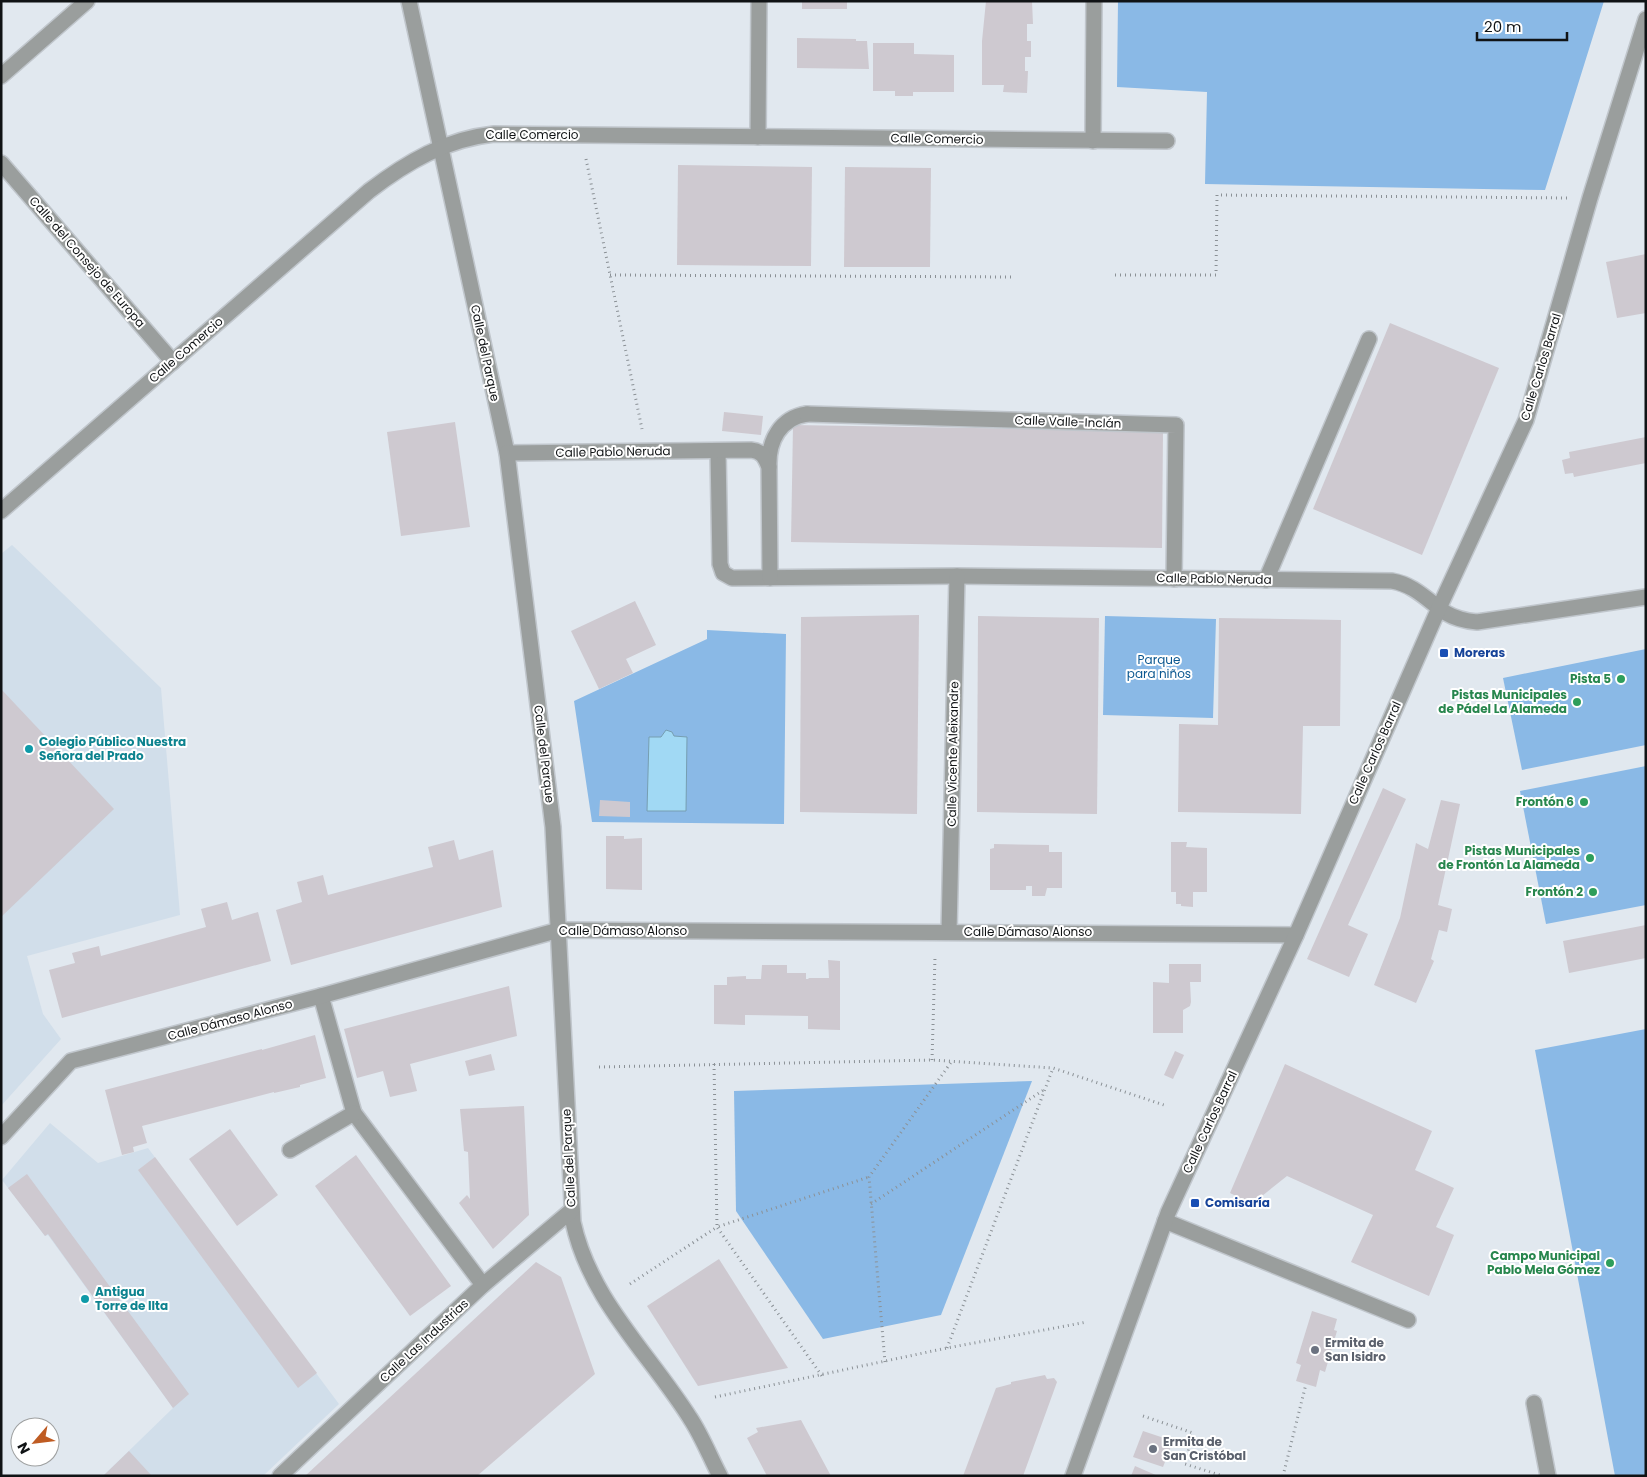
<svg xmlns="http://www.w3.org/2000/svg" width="1647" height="1477" font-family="Poppins,sans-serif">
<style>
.built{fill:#d1deea}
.green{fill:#8ab9e6}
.water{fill:#a1d9f4;stroke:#769eb1}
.building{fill:#cec9d0}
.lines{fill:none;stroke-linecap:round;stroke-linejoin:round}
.lane-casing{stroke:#c0c6cc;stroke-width:18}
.street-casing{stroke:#c0c6cc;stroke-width:18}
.path{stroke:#8b9196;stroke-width:3;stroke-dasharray:1 4;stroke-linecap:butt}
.lane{stroke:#9a9e9d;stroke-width:15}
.street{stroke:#9a9e9d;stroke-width:15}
.transit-dot{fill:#1a4fb4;stroke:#fff;stroke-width:2}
.leisure-dot{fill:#2e9e5b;stroke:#fff;stroke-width:2}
.culture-dot{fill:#0f9aa8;stroke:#fff;stroke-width:2}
.worship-dot{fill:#6b7280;stroke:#fff;stroke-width:2}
.labels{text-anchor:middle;stroke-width:4;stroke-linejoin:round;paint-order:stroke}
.street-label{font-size:12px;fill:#101315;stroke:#fff}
.transit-label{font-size:12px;font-weight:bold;fill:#164399;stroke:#fff;text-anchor:start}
.park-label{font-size:12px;fill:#0a5790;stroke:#fff}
.leisure-label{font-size:12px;font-weight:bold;fill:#27864d;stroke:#fff;text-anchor:end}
.culture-label{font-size:12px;font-weight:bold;fill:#0d838f;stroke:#fff;text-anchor:start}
.worship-label{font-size:12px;font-weight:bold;fill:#5b616d;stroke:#fff;text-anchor:start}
</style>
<rect width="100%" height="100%" fill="#e1e8ef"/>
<g class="built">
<polygon points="12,545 161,688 180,915 27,956 43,1014 61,1039 1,1106 1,554"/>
<polygon points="50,1123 98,1163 148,1148 339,1404 263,1476 103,1476 173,1408 48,1235 45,1236 2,1180"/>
</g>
<g class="green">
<polygon points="1118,1 1604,1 1545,190 1205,184 1207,92 1117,87"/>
<polygon points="1105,616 1216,619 1213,718 1103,715"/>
<polygon points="707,630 786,634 784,824 592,822 574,701 707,639"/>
<polygon points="1646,649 1646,745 1522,770 1503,678"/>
<polygon points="1646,766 1646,905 1546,924 1520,791"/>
<polygon points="1646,1029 1646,1476 1615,1476 1535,1050"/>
<polygon points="1032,1081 941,1315 823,1339 736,1211 734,1091"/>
</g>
<polygon class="water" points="666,730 672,732 674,736 687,737 686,811 647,811 649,737 661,737"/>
<g class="building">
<rect x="802" y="1" width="45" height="8"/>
<polygon points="986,1 1032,1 1033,24 1027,24 1027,41 1031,41 1031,57 1025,57 1025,71 1028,71 1027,93 1003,92 1004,85 982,85 982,41"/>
<polygon points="797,38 856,39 856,41 867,41 869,69 797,68"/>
<polygon points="873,43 914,43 914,54 954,55 954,92 913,92 913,96 895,96 895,91 873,91"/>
<polygon points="678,165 812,167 811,266 677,265"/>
<polygon points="845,167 931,168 930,267 844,267"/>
<polygon points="1646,254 1646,313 1617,318 1606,262"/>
<polygon points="1390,323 1499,368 1422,555 1313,509"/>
<polygon points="724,412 763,416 761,435 722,431"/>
<polygon points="455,422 470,527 401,536 387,432"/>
<polygon points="793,425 1163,431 1162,548 791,542"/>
<polygon points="1646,437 1646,463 1574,477 1573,473 1565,474 1562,460 1570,458 1569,452"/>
<polygon points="635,601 656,645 626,659 633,673 599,689 571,631"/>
<polygon points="919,615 917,814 800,812 801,617"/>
<polygon points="978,616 1099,618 1097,814 977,812"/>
<polygon points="1219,618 1341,620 1340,726 1303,726 1301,814 1178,812 1179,724 1218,725"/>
<polygon points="1,689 114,809 1,917"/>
<polygon points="1383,788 1406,799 1348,925 1368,934 1349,977 1307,959"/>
<polygon points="600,800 630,802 630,817 599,816"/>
<polygon points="1441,800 1460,804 1438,905 1452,909 1447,932 1439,930 1431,959 1434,961 1416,1003 1374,985 1400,918 1416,843 1428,849"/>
<polygon points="606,836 624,836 624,839 642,838 642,890 606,889"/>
<polygon points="454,840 459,860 493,850 502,907 291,965 276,910 302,902 297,882 323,875 328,895 433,867 428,847"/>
<polygon points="1171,842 1187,842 1186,847 1207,848 1207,892 1193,892 1193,907 1181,906 1181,904 1176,904 1176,892 1171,892"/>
<polygon points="994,844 1049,845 1049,852 1062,852 1062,888 1047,888 1045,896 1032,896 1032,886 1026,886 1026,890 990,890 990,849 994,848"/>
<polygon points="227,902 232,920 258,912 271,961 62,1018 49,970 75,963 72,953 99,946 101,956 206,927 201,909"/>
<polygon points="1646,925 1646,958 1569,973 1563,941"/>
<polygon points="828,960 840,961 840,1030 808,1029 808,1016 745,1015 745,1025 714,1024 714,985 727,985 727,977 746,976 746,979 761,979 762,965 787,965 787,973 806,973 806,979 808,979 809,978 829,978"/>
<polygon points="1169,964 1201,964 1201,982 1190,982 1191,1002 1190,1006 1183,1010 1183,1033 1153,1033 1153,982 1169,983"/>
<polygon points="509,986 517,1036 410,1064 417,1091 390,1097 383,1071 357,1078 344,1029"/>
<polygon points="315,1035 326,1078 300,1085 300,1087 274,1093 274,1092 142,1126 147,1143 133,1147 134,1152 122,1155 105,1090 262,1049 262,1050"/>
<polygon points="1175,1051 1184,1055 1173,1079 1164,1075"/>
<polygon points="491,1054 495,1070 469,1076 465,1061"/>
<polygon points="1285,1064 1432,1131 1415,1170 1454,1188 1436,1227 1454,1235 1429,1296 1351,1262 1373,1215 1287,1176 1252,1204 1230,1193"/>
<polygon points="524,1106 529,1215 493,1249 459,1203 467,1195 470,1199 468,1152 464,1151 460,1109"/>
<polygon points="230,1129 278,1195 237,1226 189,1159"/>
<polygon points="356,1155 451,1286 410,1316 315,1186"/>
<polygon points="155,1157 317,1373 298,1388 138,1170"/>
<polygon points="27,1174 189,1394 173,1408 48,1234 45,1236 8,1188"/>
<polygon points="719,1259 788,1368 698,1386 647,1306"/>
<polygon points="536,1262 561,1277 595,1374 477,1476 305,1476"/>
<polygon points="1312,1311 1337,1319 1334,1330 1337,1331 1325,1372 1320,1370 1316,1387 1296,1381 1301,1365 1296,1363"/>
<polygon points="1045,1375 1047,1379 1054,1378 1057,1382 1023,1476 963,1476 996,1388 1011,1384 1011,1382"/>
<polygon points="801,1420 831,1476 767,1476 747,1438 758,1432 756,1428"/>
<polygon points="1143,1431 1173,1441 1163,1467 1133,1457"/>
<polygon points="129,1451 152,1476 103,1476"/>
<polygon points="1135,1466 1158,1476 1131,1476"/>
</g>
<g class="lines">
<g class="lane-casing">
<g id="lane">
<path d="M769,467C768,441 780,418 807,414"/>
<polyline points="1165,1221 1408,1320"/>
<polyline points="1534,1403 1548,1476"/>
</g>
</g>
<g class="street-casing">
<g id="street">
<path d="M409,1L507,453L553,827L573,1222C590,1300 649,1353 690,1418C702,1436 710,1457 720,1476"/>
<polyline points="1,76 87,1"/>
<polyline points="758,137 759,1"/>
<polyline points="1093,141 1094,1"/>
<polyline points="1,163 173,362"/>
<polyline points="807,414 1176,425 1174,579"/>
<path d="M718,451L720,564L723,573L732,578L957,576L1392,581C1415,585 1428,601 1446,613C1456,619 1466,621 1477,622L1646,597"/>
<path d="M507,453L751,450C762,451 765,457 769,467L770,578"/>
<path d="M1,511L369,191C407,162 446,139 494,134L1167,141"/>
<polyline points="1266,580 1369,339"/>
<polyline points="949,932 957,576"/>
<polyline points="321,996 354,1113 483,1285"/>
<polyline points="1,1137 71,1061 321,996 559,930 1296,935"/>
<polyline points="290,1150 354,1113"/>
<polyline points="280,1476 483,1285 572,1210"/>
<polyline points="1073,1476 1168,1213 1296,935 1439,608 1526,420 1590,198 1646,19"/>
</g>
</g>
<g class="path">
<polyline points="586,159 642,429"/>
<polyline points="610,275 1012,277"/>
<polyline points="1115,275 1216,275 1217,195 1567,198"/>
<polyline points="932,1060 935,957"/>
<polyline points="714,1064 717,1227 869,1177"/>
<polyline points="599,1067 932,1060 1053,1068 1164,1105"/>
<polyline points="871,1204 1045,1089"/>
<polyline points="630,1284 717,1227 822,1376"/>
<polyline points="947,1348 1053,1068"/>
<polyline points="885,1362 869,1177 952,1061"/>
<polyline points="715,1397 947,1348 1087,1322"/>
<polyline points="1143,1416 1193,1433 1185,1464 1223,1476"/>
<polyline points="1283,1476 1306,1384"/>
</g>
<use href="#lane" class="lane"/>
<use href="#street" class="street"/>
</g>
<g class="transit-dot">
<rect x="1439" y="648" width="10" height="10" rx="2.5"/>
<rect x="1190" y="1198" width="10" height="10" rx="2.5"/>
</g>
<g class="leisure-dot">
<circle cx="1621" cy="679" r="5"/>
<circle cx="1577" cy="702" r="5"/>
<circle cx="1584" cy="802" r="5"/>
<circle cx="1590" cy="858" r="5"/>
<circle cx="1593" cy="892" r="5"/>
<circle cx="1610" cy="1263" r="5"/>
</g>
<g class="culture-dot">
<circle cx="29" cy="749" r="5"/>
<circle cx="85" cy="1299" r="5"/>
</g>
<g class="worship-dot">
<circle cx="1315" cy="1350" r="5"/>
<circle cx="1153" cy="1449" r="5"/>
</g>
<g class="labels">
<g class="street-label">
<text x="532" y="139">Calle Comercio</text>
<text transform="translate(937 139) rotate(1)" y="4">Calle Comercio</text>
<text transform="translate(87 262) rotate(49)" y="4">Calle del Consejo de Europa</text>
<text transform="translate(186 350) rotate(-41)" y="4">Calle Comercio</text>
<text transform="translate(485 353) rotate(78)" y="4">Calle del Parque</text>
<text transform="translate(1541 367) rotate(-73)" y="4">Calle Carlos Barral</text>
<text transform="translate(1068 422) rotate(2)" y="4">Calle Valle-Inclán</text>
<text transform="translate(613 452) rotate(-1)" y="4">Calle Pablo Neruda</text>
<text transform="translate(1214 579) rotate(1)" y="4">Calle Pablo Neruda</text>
<text transform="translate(1375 753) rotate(-66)" y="4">Calle Carlos Barral</text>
<text transform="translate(544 754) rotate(83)" y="4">Calle del Parque</text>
<text transform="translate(953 754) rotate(-89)" y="4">Calle Vicente Aleixandre</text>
<text x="623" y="935">Calle Dámaso Alonso</text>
<text x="1028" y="936">Calle Dámaso Alonso</text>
<text transform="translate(230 1020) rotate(-15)" y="4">Calle Dámaso Alonso</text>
<text transform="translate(1210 1122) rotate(-65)" y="4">Calle Carlos Barral</text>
<text transform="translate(569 1158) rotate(-93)" y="4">Calle del Parque</text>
<text transform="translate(424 1341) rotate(-43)" y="4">Calle Las Industrias</text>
</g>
<g class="transit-label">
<text x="1454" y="657">Moreras</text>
<text x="1205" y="1207">Comisaría</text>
</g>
<g class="park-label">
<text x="1159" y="664">Parque<tspan x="1159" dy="14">para niños</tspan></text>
</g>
<g class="leisure-label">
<text x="1611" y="683">Pista 5</text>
<text x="1567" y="699">Pistas Municipales<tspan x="1567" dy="14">de Pádel La Alameda</tspan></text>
<text x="1574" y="806">Frontón 6</text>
<text x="1580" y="855">Pistas Municipales<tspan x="1580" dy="14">de Frontón La Alameda</tspan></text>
<text x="1583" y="896">Frontón 2</text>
<text x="1600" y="1260">Campo Municipal<tspan x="1600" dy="14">Pablo Mela Gómez</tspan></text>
</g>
<g class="culture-label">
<text x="39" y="746">Colegio Público Nuestra<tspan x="39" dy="14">Señora del Prado</tspan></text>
<text x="95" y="1296">Antigua<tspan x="95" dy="14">Torre de Ilta</tspan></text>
</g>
<g class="worship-label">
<text x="1325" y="1347">Ermita de<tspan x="1325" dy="14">San Isidro</tspan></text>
<text x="1163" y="1446">Ermita de<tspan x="1163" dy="14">San Cristóbal</tspan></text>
</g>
</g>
<rect width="1647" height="1477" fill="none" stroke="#101315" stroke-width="5"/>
<g transform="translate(35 1442) rotate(242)"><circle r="24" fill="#ffffff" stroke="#9fa1a1"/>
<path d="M0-4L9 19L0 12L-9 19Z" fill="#bf5c23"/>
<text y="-8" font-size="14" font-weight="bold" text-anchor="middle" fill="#101315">N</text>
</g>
<path d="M1477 32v8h90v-8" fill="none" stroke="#101315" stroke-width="2.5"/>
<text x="1484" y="32" font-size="15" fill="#101315" stroke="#ffffff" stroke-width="4" paint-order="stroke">20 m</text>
</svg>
